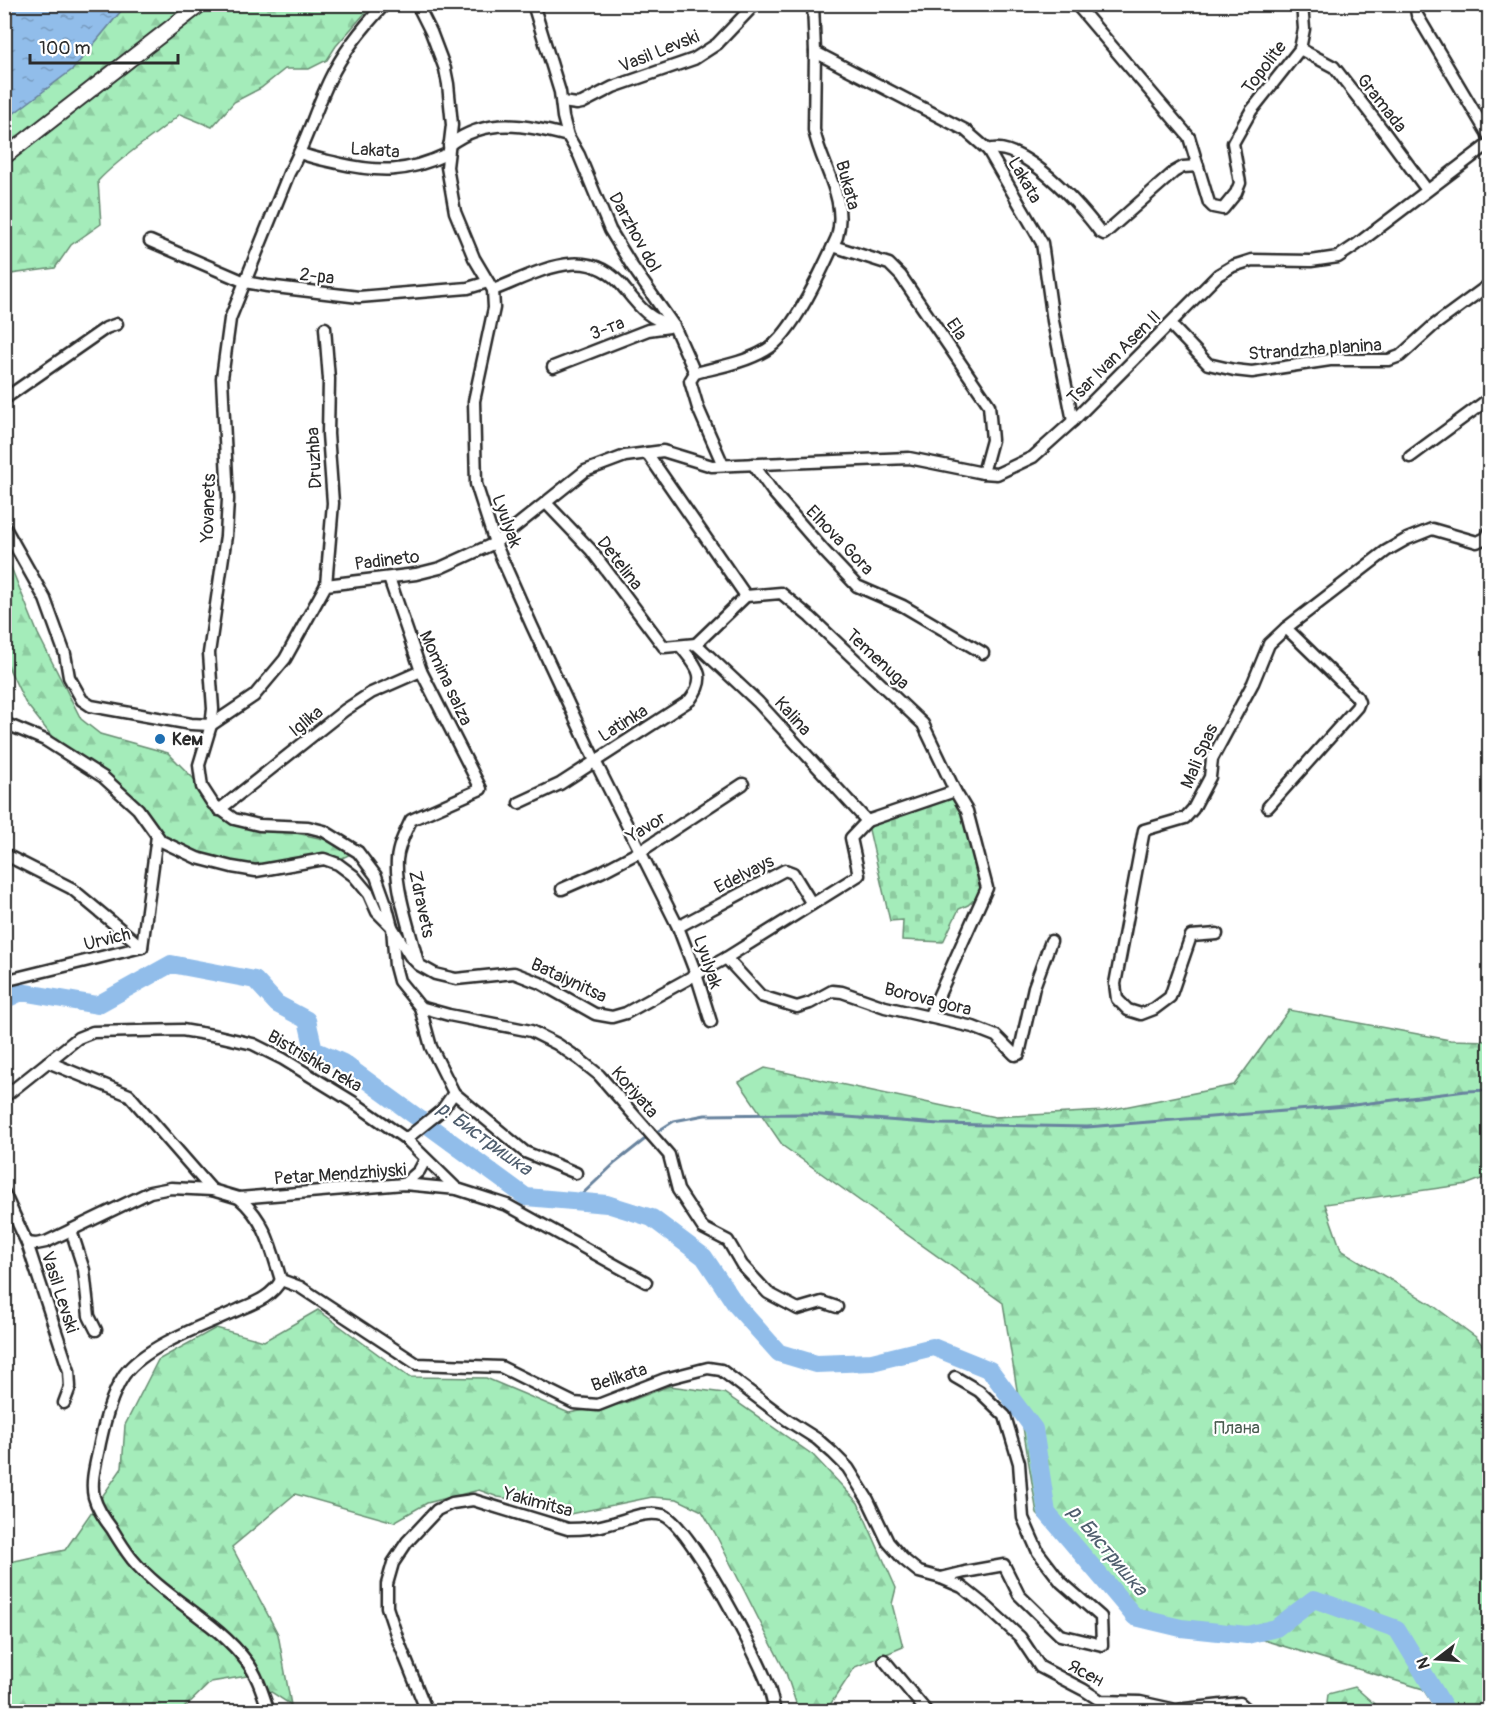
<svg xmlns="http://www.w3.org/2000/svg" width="1494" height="1716" font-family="Pangolin,sans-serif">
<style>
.forest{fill:url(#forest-firs);stroke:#688c72;stroke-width:1.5}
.cemetery{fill:url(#cemetery-stones);stroke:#688c72;stroke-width:1.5}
.water{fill:url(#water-ripples);stroke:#68839e;stroke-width:1.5}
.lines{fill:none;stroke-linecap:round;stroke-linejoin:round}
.stream{stroke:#68839e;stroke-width:3}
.river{stroke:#91bdea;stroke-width:18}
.minor-casing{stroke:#2b2b2b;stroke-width:15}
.major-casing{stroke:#2b2b2b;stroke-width:18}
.minor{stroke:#fff;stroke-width:10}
.major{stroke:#fff;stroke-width:14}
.poi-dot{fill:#1f6fb2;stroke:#fff;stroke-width:2}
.labels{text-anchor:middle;stroke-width:4.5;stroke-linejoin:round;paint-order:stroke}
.street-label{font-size:18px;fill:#2b2b2b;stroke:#fff}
.poi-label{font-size:18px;font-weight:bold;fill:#2b2b2b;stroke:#fff;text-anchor:start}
.park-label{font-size:18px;fill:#495b4f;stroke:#fff}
.water-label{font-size:20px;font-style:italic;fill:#4f5e6e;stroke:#fff}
</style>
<defs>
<pattern id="forest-firs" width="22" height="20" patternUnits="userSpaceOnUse" patternTransform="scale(1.5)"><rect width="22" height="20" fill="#a4ecba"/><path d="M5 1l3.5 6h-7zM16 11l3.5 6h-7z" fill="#8dcba0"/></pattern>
<pattern id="cemetery-stones" width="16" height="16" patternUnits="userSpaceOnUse" patternTransform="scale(1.5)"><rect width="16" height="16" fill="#a4ecba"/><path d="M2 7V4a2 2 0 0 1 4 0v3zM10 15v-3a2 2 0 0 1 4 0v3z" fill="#8dcba0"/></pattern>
<pattern id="water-ripples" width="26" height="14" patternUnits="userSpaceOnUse" patternTransform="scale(1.5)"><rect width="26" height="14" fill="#91bdea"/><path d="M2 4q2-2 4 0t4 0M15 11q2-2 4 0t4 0" fill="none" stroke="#779abe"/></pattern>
</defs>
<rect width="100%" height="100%" fill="#fff"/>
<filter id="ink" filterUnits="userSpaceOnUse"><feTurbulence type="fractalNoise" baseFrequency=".0167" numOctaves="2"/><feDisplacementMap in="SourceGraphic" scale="12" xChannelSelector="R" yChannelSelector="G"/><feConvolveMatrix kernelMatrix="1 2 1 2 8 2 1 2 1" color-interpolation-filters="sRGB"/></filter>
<g filter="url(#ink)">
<g class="forest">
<path d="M362,4L367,11L336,46L327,60L309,69H285L261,88L234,102L212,127L180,114C153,138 122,155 98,181L101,224L71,245L55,268L11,274L5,293V165L209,5Z"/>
<polygon points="126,5 188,5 5,154 4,120 73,69"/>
<polygon points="4,550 38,634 81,719 100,734 168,753 234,819 341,843 355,852 336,861 255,869 232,865 161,841 138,807 57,743 25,702 5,660"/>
<polygon points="1289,1010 1450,1040 1489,1041 1489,1176 1468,1184 1325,1204 1341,1250 1431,1304 1477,1338 1489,1354 1489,1711 1437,1711 1423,1689 1247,1635 1181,1628 1135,1617 1037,1514 1003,1303 783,1146 739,1082 765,1068 995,1117 1104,1111 1234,1085"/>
<polygon points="318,1310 409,1377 486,1378 569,1413 625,1403 669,1386 724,1393 813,1455 858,1503 896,1588 892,1604 903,1647 855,1667 826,1711 807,1711 797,1706 786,1673 715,1533 702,1511 677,1499 652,1497 570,1514 532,1502 498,1497 479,1490 427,1503 394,1522 295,1494 232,1547 278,1634 291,1705 247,1676 211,1682 181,1711 5,1712 5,1563 65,1550 122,1468 125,1425 158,1360 216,1328 264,1341"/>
<polygon points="1355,1687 1382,1711 1326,1711 1328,1694"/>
</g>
<polygon class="cemetery" points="955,791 987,888 968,905 959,909 943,942 902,940 903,920 890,921 867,821"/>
<polygon class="water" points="5,4 126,4 126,5 73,69 5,120"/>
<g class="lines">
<g class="stream">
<polyline points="655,1133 674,1121 705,1115 808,1114 939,1124 1087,1127 1346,1106 1466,1091 1490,1090"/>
<polyline points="575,1201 615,1163 649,1136"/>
</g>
<polyline class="river" points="4,1000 21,992 97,1005 171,964 255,980 277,1004 307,1020 314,1050 343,1063 526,1197 607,1204 652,1218 704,1257 736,1305 779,1353 816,1364 872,1362 933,1347 990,1370 1034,1429 1047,1513 1135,1617 1181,1628 1247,1635 1276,1628 1314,1599 1397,1629 1447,1712"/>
<g class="minor-casing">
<g id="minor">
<path d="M385,4C364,26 343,52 330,79C315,110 306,143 289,173L230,319L222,378L228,499L226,536L209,653L213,709L211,725L199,765L202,787L213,804L234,819L259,825L308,827L324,831L358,852L376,876L386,904L392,927L395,966L399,981L420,1007L449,1015L531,1031L557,1044L579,1059L599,1075L669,1155L678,1190L703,1228L728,1241L742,1265L768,1293L798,1309L822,1302L837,1307"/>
<polyline points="417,4 431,32 445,69 448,84 452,125 447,167 455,212 474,258 493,290 494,308 474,401 476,484 495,543 532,626 595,761 678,927 696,974 711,1022"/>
<polyline points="533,4 560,92 563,117 568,136 579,155 610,230 632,266 674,326 695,373"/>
<polyline points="1076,4 1189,137 1209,203 1213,207 1223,209 1236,193 1240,183 1233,143 1251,111 1300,49 1304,29 1302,4"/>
<polyline points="1415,4 1417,15 1490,138"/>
<polyline points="1300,49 1334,67 1382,129 1427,190"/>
<polyline points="815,52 965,130 988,150 1042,243 1053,321 1073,421"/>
<polyline points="562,102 577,104 582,103 613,87 694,59 717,44 755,4"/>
<path d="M449,145C488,116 524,125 568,136"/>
<path d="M988,150C1022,139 1082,207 1100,232L1104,234L1174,172L1183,167L1198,166"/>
<path d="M300,153C312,158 324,160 337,163C380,173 406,173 447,154"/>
<polyline points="150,241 245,282 267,286 359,297 468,288 488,282"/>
<polyline points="833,246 889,264 901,276 989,405 992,440 983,473"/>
<path d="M493,290C538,273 587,241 624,288C640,308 648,319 674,326"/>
<polyline points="1170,324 1208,364 1234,370 1252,372 1330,360 1389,360 1400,356 1433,326 1490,284"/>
<polyline points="325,328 329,379 328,434 333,503 326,585"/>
<polyline points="553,367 648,330 669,327"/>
<path d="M695,373C718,367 744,363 766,350C793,335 824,266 837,237C848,198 821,166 814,130L815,52L813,4"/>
<polyline points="695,373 690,381 698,408 723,465"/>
<polyline points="4,399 106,328 117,324"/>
<polyline points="647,453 746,596 696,644"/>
<polyline points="1410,457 1490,398"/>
<polyline points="753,464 773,492 825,552 857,586 903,606 983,653"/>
<polyline points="4,526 45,599 65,654 69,677 82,700 91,706 191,724 211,725 254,696 285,659 326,585 416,574 440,568 495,543 585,471 625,456 663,451 712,466 909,458 983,473 997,474 1033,457 1073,421 1218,275 1233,266 1252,260 1311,261 1338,257 1356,245 1490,143"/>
<path d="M389,578L421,671L481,789L411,820C405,833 398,846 397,860C395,889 411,934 418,963"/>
<polyline points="746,596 781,593 810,617 923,724 955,791 867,821"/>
<polyline points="4,723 45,740 103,777 138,809 161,841 197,858 232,867 256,871 324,859 338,864 354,876 369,894 377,912 392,927 410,956 419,965 435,974 456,979 514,973 540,983 595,1014 612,1017 626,1013 726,958 859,875 851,838 867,821 758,702 696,644 664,647 591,550 546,503"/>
<path d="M519,803L560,784L690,700C708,676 697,667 681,647"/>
<polyline points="1268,807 1357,707 1359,702 1357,697 1286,628"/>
<polyline points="219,810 345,710 371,693 421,671"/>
<polyline points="4,854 71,888 142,947"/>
<polyline points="562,889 601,872 641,851 743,784"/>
<polyline points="678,927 785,870 793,873 812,904"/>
<polyline points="1217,934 1191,936 1170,997 1154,1009 1141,1014 1128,1010 1117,999 1115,984 1144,830 1185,818 1193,809 1210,777 1212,759 1253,683 1269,644 1286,628 1386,551 1407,539 1432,529 1477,542 1486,538 1490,531"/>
<polyline points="726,958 761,996 797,1007 810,1003 832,991 842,992 885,1007 973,1027 996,1036 1015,1055 1019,1054 1034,987 1051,941"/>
<polyline points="4,981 142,947 157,836"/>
<polyline points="420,1007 431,1047 454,1093 525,1152 576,1173"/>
<polyline points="929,1017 987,888 967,811 955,791"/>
<polyline points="48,1062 129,1095 212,1190"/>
<polyline points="4,1097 78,1038 93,1032 182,1030 218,1036 253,1044 283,1059 353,1102 406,1139 457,1189"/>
<polyline points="406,1139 442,1110 454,1093"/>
<polyline points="404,1184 419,1171 425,1160"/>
<polyline points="4,1193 27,1243 69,1371 70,1387 64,1403"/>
<path d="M239,1198C266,1221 271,1248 281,1280"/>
<polyline points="71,1230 84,1270 89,1316 96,1330"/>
<polyline points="27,1243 36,1244 46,1242 150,1192 171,1188 212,1190 239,1198 404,1184 457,1189 507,1205 646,1282"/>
<polyline points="281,1280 300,1287 417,1364 501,1367 574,1403 598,1405 665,1379 708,1368 721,1370 787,1420 817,1439 833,1453 848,1468 868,1500 888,1542 903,1559 919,1572 941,1578 965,1572 1004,1565 1019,1595 1060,1635 1102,1645 1101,1617 1061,1582 1038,1552 1023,1518 1019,1463 1005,1416 979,1391 955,1377"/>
<polyline points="941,1578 962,1587 987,1607 1020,1637 1040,1667 1084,1690 1101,1701 1140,1702 1176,1710 1240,1703 1250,1712"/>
<polyline points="884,1660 927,1712"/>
<path d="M269,1712C263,1695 258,1676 247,1662C216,1620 165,1599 132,1559C125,1550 118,1539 112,1529C105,1520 97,1508 94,1497C90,1480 97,1460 100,1443C105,1420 111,1395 124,1375C145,1346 204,1325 238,1310C254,1303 272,1297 281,1280"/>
<path d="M427,1712L398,1640L387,1607V1584L393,1563L407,1542L437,1510L452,1503L473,1500L568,1529C583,1529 596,1528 609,1524C626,1520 645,1510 663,1515C689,1523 757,1655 768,1685C771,1693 773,1703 775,1712"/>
</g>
</g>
<g class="major-casing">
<polyline id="major" points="4,157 201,4"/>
</g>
<use href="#minor" class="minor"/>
<use href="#major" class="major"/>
</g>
</g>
<circle class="poi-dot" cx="160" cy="739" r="6"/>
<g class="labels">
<g class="street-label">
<text transform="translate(659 51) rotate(-22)" y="6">Vasil Levski</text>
<text transform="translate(1264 67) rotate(-53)" y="6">Topolite</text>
<text transform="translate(1382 103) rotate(52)" y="6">Gramada</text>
<text transform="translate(375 150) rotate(4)" y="6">Lakata</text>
<text transform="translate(1025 180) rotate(60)" y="6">Lakata</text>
<text transform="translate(848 185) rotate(75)" y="6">Bukata</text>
<text transform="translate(635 232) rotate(61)" y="6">Darzhov dol</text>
<text transform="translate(317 276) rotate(7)" y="6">2-ра</text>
<text transform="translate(607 328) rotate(-21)" y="6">3-та</text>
<text transform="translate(957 329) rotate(56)" y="6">Ela</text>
<text transform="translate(1315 349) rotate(-4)" y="6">Strandzha planina</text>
<text transform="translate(1114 357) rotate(-45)" y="6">Tsar Ivan Asen II</text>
<text transform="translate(314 458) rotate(-93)" y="6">Druzhba</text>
<text transform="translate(208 508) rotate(-88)" y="6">Yovanets</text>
<text transform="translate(507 521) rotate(70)" y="6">Lyulyak</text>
<text transform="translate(840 540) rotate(46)" y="6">Elhova Gora</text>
<text transform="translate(387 560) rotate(-7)" y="6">Padineto</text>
<text transform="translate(620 563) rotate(52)" y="6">Detelina</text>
<text transform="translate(878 659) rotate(43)" y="6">Temenuga</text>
<text transform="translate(446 678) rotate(65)" y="6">Momina salza</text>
<text transform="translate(793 716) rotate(48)" y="6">Kalina</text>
<text transform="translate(306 721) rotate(-39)" y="6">Iglika</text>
<text transform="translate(623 723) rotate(-32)" y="6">Latinka</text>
<text transform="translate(1199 756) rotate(-67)" y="6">Mali Spas</text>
<text transform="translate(646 827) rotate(-32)" y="6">Yavor</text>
<text transform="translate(744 874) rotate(-27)" y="6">Edelvays</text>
<text transform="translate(422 904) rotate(78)" y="6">Zdravets</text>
<text transform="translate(107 939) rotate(-14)" y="6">Urvich</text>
<text transform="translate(708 962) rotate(71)" y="6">Lyulyak</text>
<text transform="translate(569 980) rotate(25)" y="6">Bataiynitsa</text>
<text transform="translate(928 999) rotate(14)" y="6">Borova gora</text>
<text transform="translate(315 1061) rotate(30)" y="6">Bistrishka reka</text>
<text transform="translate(635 1092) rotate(49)" y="6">Koriyata</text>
<text transform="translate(340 1174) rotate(-4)" y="6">Petar Mendzhiyski</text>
<text transform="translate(60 1292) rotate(72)" y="6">Vasil Levski</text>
<text transform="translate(619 1377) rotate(-18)" y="6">Belikata</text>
<text transform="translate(538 1502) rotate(15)" y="6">Yakimitsa</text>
<text transform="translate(1086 1673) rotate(28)" y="6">Ясен</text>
</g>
<g class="poi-label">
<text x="172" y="745">Кем</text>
</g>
<g class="park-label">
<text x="1237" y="1434">Плана</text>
</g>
<g class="water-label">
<text transform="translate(485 1138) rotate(36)" y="7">р. Бистришка</text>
<text transform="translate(1108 1550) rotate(50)" y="7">р. Бистришка</text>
</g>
</g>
<rect width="1494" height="1716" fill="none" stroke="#fff" stroke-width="24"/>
<rect x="12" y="12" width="1470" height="1692" fill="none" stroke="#2b2b2b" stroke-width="2" filter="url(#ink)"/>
<g transform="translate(1437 1659) rotate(253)" stroke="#ffffff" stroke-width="4.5" paint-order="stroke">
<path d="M0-4.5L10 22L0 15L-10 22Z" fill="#2b2b2b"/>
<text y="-9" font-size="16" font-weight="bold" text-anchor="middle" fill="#2b2b2b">N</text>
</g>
<path d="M30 54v9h148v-9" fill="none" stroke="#2b2b2b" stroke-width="3"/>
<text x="39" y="54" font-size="18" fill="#2b2b2b" stroke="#ffffff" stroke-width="4.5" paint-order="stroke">100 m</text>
</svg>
